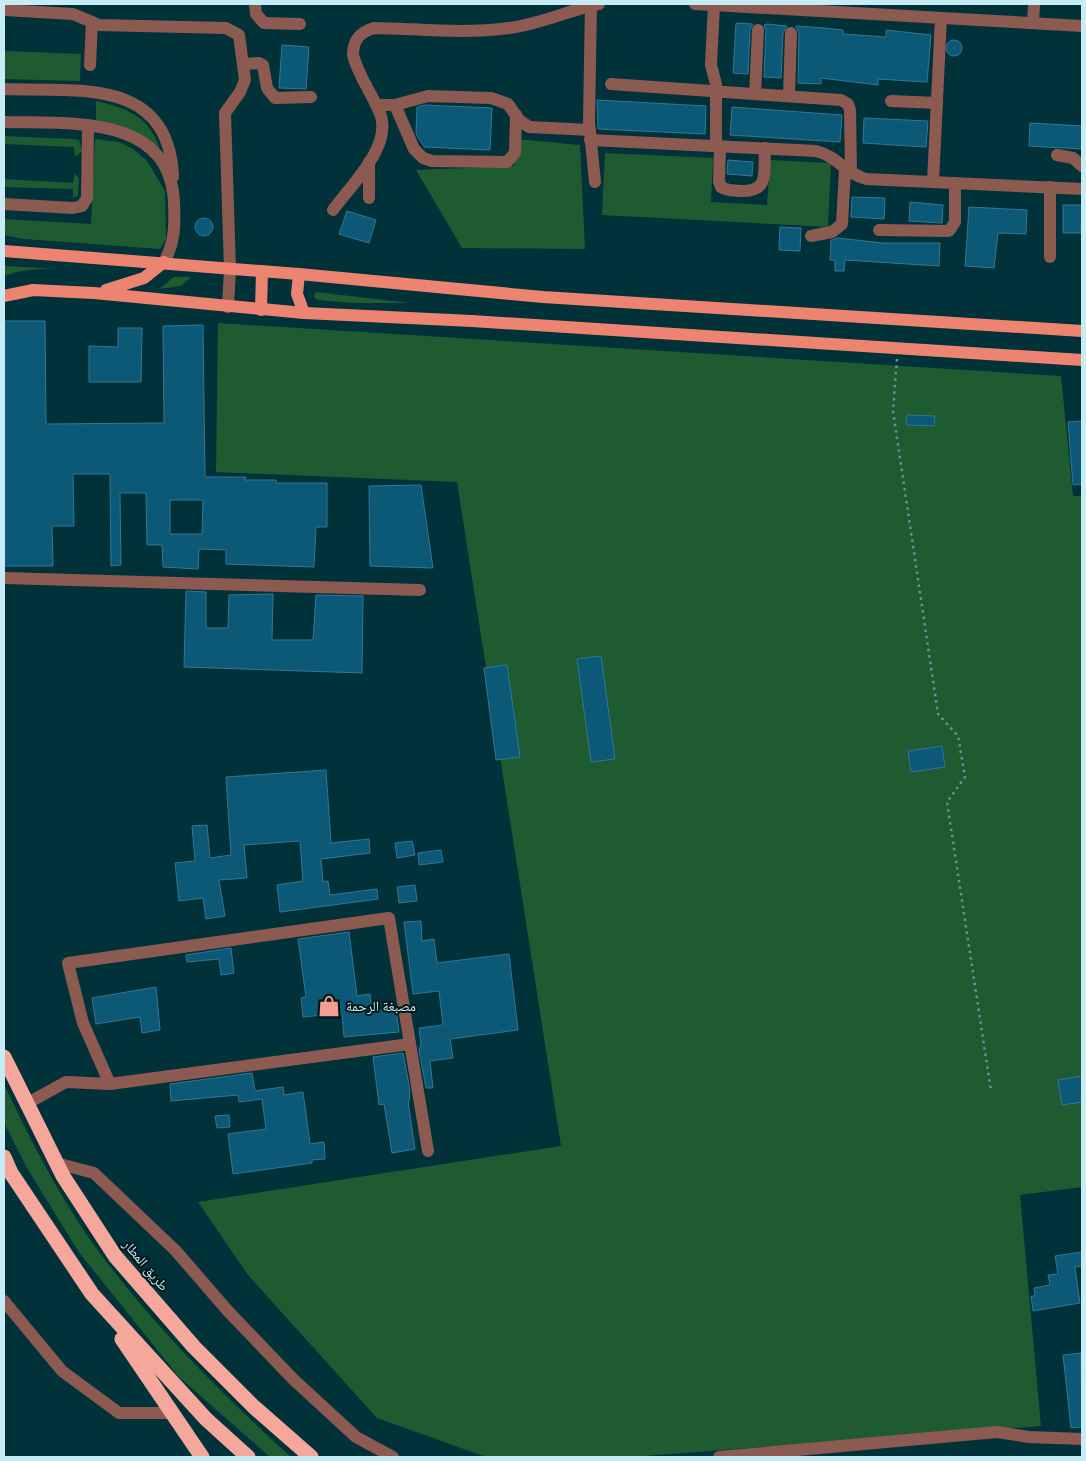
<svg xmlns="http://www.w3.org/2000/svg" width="1086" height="1461" font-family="'Golos Text','Noto Naskh Arabic',sans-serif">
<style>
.green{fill:#1f5b31}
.building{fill:#0b5976;stroke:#337796;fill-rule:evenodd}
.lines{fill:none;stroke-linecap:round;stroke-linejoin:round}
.path{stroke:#66929a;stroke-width:2.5;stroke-dasharray:2.5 4;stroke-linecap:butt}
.minor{stroke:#8d5a51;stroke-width:12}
.major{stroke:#ed8472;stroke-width:12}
.highway{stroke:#f4a79a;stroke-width:15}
.labels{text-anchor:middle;stroke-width:4;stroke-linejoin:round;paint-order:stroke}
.poi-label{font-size:14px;fill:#c6edf5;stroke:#00181c;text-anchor:start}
.street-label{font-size:14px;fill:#c6edf5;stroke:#00181c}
</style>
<rect width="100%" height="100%" fill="#01323a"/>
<g class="green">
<polygon points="4,51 81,54 80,81 4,79"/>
<path d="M96,101C130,109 150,117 161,152C140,134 123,126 96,122Z"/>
<polygon points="4,136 73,139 79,140 82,151 75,157 74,147 4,144"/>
<polygon points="95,139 119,142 133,149 147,161 165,191 166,239 160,249 24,239 4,235 4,219 91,224"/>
<polygon points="517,139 580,145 585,249 462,248 416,170 514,166"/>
<polygon points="605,153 713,158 711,202 767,205 770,160 831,163 828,227 602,215"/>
<polygon points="75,173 79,179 78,196 73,198 73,189 4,187 4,179 73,183"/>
<path d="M4,266L122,272C86,271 37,263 4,276Z"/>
<polygon points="174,277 191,277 181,286 159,289"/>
<polygon points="315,292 410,303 351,303 318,300 314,297"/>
<polygon points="218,323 1061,376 1073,496 1082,496 1082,1187 1020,1195 1041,1426 630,1457 486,1457 377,1418 248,1275 198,1202 561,1146 457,482 216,472"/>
<path d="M4,1084C28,1135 54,1186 86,1234C144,1316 217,1390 291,1457H270L179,1377L78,1251L27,1168L4,1123Z"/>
</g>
<g class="building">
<polygon points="736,23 753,24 750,30 748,74 733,73"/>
<polygon points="767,24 787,26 783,33 781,78 764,77 766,30 764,25"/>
<polygon points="796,26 824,28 843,30 843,34 886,37 886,30 931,35 927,82 878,79 878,85 821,78 821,84 798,83 799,33"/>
<circle cx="954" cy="48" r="8"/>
<polygon points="282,45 309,47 306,89 279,88"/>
<polygon points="597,100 706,106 705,134 598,129"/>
<polygon points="424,105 492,108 490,150 424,147 416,134 417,107"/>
<polygon points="732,107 842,115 840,142 730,135"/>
<polygon points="864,118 928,121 926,147 863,143"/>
<polygon points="1030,123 1082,126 1082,149 1029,146"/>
<polygon points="728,160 753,162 752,176 727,174"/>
<polygon points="852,197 885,198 884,219 851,217"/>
<polygon points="910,202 943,205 942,223 909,221"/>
<polygon points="1063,205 1082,205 1081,233 1063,233"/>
<polygon points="969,207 1027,210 1026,234 998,233 994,268 965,266"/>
<polygon points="347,211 376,220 369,243 339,234"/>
<circle cx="204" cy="227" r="9"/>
<polygon points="780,227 801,228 800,251 779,250"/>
<polygon points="838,238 882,243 940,243 939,266 845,260 844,271 835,271 835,260 830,260 831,240"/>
<path d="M4,321H45L46,424L164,423L163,326L203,325L205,477H246L245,480H276V483H327V527H316L314,567L226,564V550L199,549L198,569L163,567L162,545H147L146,493H120L121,565L111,566L110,474H73L74,526H52L53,566H4ZM170,500H203L202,534H170Z"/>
<polygon points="118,328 142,328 141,382 89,382 89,346 118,347"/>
<polygon points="907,415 935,416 934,426 906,425"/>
<polygon points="1082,421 1082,484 1073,485 1068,422"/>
<polygon points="421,485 433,568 370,566 369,486"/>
<polygon points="186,591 206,592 206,628 228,628 229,595 273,594 272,640 313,640 316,595 363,596 362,673 184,667"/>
<polygon points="601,656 615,759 591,762 577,659"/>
<polygon points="507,665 520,757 496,760 484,668"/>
<polygon points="942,746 945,767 911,772 908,751"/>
<polygon points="326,770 331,843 369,839 370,853 321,859 323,882 328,881 330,895 377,889 378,899 280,912 277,885 303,881 300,841 244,845 247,878 219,880 225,916 206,919 203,898 179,901 175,863 195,861 192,826 207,825 210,858 231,855 226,777"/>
<polygon points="412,841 415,855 397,858 395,843"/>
<polygon points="441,850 443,862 419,865 418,853"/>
<polygon points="415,885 417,901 399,903 397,887"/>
<polygon points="421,921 422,941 434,939 437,963 509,954 518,1030 450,1039 453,1058 430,1061 433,1088 426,1088 419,1050 421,1044 419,1028 443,1025 439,991 413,994 404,922"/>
<polygon points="349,932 357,996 370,994 372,1011 396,1009 399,1032 344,1037 342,1013 303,1017 301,998 306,997 298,939"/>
<polygon points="231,948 234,973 221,975 219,959 187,962 186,955"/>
<polygon points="156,987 160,1030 142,1033 140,1017 96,1024 92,998"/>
<polygon points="403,1053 410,1090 409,1101 408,1101 415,1149 392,1153 384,1104 379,1105 373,1057"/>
<polygon points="252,1073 255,1091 283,1087 284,1095 303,1092 310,1144 324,1142 325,1159 312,1160 312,1163 290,1166 233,1174 228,1134 266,1129 262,1099 239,1102 238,1095 171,1101 170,1084"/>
<polygon points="1082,1076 1082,1102 1062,1105 1058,1080"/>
<polygon points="229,1115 230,1127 217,1128 215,1116"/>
<polygon points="1082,1252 1082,1266 1075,1267 1080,1303 1033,1311 1031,1296 1035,1296 1034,1288 1050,1285 1048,1275 1058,1274 1055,1256"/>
<polygon points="1081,1353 1082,1427 1071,1428 1063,1355"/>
</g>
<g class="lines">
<polyline class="path" points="897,359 893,411 938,714 958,736 965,777 947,802 991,1091"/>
<g class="minor">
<polyline points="255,4 256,14 264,23 300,24"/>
<polyline points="591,4 589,122 595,182"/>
<polyline points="695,4 1082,26"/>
<polyline points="714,5 711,65 716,84 716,146"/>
<polyline points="4,10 73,14 99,25 226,28 239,35 245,80 240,92 225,113 230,269 228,307"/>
<polyline points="1033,23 1034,4"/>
<polyline points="244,64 259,63 263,65 267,88 275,98 311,97"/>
<polyline points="90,65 92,22"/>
<polyline points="611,84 841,100 848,104 850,110 851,173"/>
<path d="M4,89C76,92 169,76 173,177"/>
<polyline points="755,94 758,30"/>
<polyline points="789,96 791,33"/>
<polyline points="891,101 937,103"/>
<polyline points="376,105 395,105 428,96 491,98 508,104 519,120 529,127 590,130"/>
<polyline points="395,105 414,149 423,158 432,161 507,162 515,153 516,115"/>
<path d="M4,122C69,124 170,113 174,203C175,225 175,243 164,262"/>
<path d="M590,140L816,151C837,156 846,174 866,179L1082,189"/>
<path d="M720,146L719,181L721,187C727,191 733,190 740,191C771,192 763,172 765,148"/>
<polyline points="1057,155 1073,158 1082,166"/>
<polyline points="933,182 941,18"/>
<polyline points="369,198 369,162"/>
<polyline points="4,204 73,208 82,206 87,198 88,125"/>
<path d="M333,210C351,185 395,144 379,111C371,92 358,75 353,55C353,40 360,32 374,28C419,29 465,34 509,28C541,24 569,10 599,4"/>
<polyline points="879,230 949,231 955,222 955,183"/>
<polyline points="811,236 832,232 842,224 845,169"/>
<polyline points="1050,257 1050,187"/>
<polyline points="4,578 420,590"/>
<polyline points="110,1084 410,1044"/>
<polyline points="26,1104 66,1082 110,1084 83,1023 68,963 389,918 428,1151"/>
<polyline points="56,1163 94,1173 176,1251 227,1310 293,1379 356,1437 393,1457"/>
<polyline points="4,1301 62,1371 119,1413 172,1413"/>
<polyline points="719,1457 997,1432 1029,1437 1082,1439"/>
</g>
<g class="major">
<polyline points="4,251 299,274 543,297 1082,331"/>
<polyline points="299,274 297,294 304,313"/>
<polyline points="106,290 144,278 164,262"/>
<polyline points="4,296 33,290 94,293 304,313 472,321 1082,360"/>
<polyline points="261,310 262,271"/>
</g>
<g class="highway">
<polyline points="4,1057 63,1176 115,1256 194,1347 254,1407 311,1457"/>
<polyline points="4,1157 11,1173 92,1294 206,1419 248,1457"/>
<polyline points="122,1339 202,1457"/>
</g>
</g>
<defs>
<g id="shop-bare" transform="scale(1.725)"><path d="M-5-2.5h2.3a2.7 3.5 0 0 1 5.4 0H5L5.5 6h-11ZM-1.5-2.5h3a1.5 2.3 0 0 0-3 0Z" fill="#f59d8e" stroke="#00181c" stroke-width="2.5" paint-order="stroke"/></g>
</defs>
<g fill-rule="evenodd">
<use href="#shop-bare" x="329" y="1006"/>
</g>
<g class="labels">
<g class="poi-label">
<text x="346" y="1011">مصبغة الرحمة</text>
</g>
<g class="street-label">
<text transform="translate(146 1265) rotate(50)" y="5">طريق المطار</text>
</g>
</g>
<rect width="1086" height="1461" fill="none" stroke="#c6edf5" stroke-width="10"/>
</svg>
